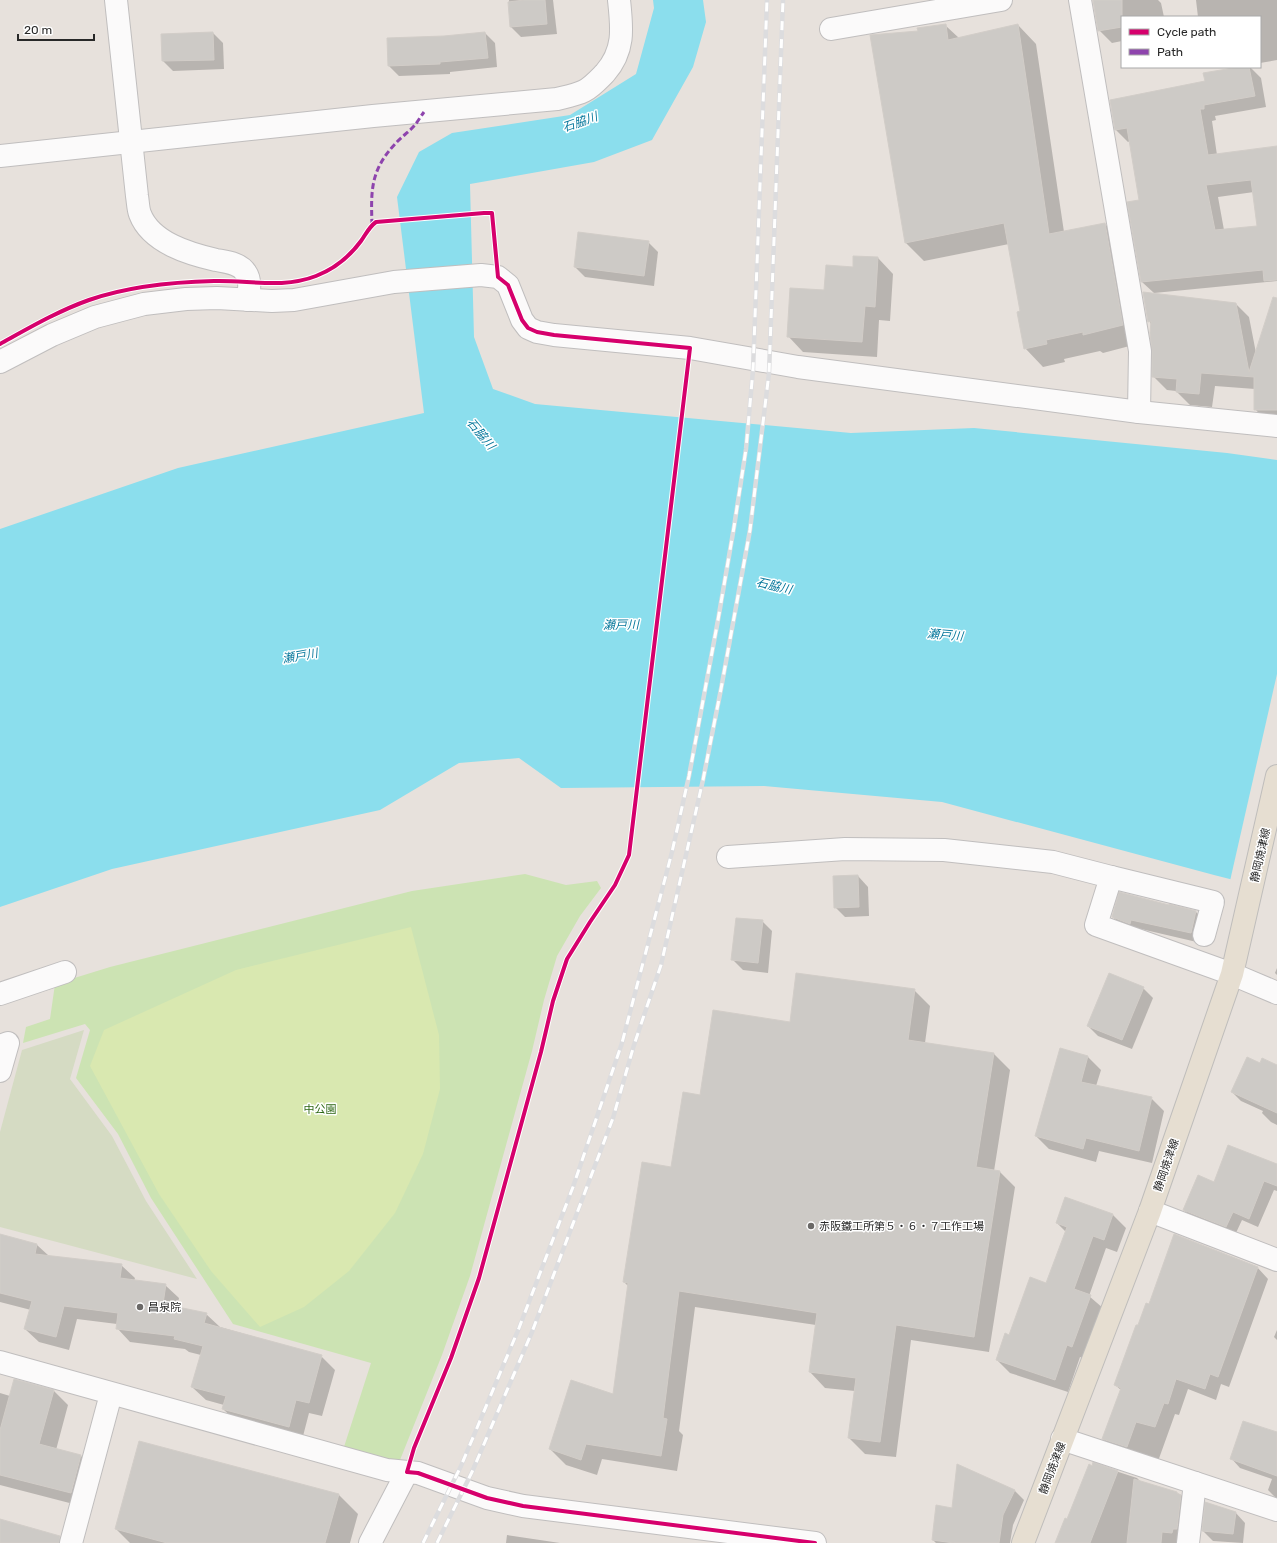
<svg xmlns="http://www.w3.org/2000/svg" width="1277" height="1543" font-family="Rubik,'Noto Sans JP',sans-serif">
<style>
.green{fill:#cce3b3}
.cemetery{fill:#d5dbc3}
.pitch{fill:#d9e8b0}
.water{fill:#8bdeed}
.pier{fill:#e7e1dc}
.shadow{fill:#0003;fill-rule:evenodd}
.building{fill:#cdcac6;stroke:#d2cdc8;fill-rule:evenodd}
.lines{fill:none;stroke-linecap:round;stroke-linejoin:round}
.minor-casing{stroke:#c0bebe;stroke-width:24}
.major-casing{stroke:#bfbdbb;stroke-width:24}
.minor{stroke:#fbfafa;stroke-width:22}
.major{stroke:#e6ded1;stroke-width:22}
.rail-casing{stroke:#dcdcde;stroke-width:4.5}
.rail{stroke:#fff;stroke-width:3;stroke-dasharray:9;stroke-linecap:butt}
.quiet{stroke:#8e44ad;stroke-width:3;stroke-dasharray:6 3;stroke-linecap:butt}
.cycleway-casing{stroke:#fff;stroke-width:6}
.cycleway{stroke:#d6006c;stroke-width:4}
.poi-dot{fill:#6b6967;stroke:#fff;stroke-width:1.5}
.labels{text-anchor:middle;stroke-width:3;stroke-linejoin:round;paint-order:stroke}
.street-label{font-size:11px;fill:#282828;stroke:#fff}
.park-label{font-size:11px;fill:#2f6716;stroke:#fff}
.poi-label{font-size:11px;fill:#282828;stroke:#fff;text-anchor:start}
.water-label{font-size:12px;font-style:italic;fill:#07789c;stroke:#fff}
</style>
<rect width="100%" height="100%" fill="#e7e1dc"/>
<polygon class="green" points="525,874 566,885 597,881 601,888 580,916 557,956 544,1000 532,1051 470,1276 442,1355 398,1465 343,1450 371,1363 233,1324 151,1198 118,1134 76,1078 90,1030 85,1024 23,1043 26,1027 50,1019 55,984 110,967 412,891"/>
<polygon class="cemetery" points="84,1030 70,1079 112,1136 146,1201 197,1279 0,1227 0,1132 22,1050"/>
<polygon class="pitch" points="411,927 439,1035 440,1089 423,1154 395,1213 349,1271 304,1307 260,1327 211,1271 159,1194 90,1066 104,1030 236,970"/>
<polygon class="water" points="653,0 703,0 706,22 693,67 652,140 594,162 470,184 474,337 493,389 535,404 851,433 974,428 1227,453 1277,460 1277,891 1214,875 942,802 764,786 561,788 519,758 459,763 380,810 112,869 0,907 0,529 178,468 424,413 397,197 419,152 452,133 570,115 636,74 654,8"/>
<polygon class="pier" points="1277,674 1277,893 1230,881"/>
<g class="shadow">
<polygon points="509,0 553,0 557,34 521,37 511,27"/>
<polygon points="1094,0 1158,0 1161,3 1164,17 1122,17 1122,41 1112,43 1099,30"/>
<polygon points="1196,0 1277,0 1277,60 1260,63 1260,17 1198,17"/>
<polygon points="1018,25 1036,44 1064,232 1105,224 1123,242 1141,343 1103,353 1100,351 1064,359 1065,362 1043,367 1025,348 1021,312 1009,244 924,261 906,243 871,36 919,32 946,26 959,38"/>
<polygon points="213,33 223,43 224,69 173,71 163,61 162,35"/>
<polygon points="485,33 495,43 497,67 450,72 450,74 399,76 389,66 444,37"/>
<path d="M1245,67H1250L1261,78L1266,107L1215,116L1216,120L1212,121L1217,155L1277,147V281L1154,293L1142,282L1140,201L1130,141L1128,142L1116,130L1111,101L1206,82ZM1254,192L1258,227L1224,230L1218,197Z"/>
<polygon points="648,242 658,252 654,286 585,277 575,267"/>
<polygon points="854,257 878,258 893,274 890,321 879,320 877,357 803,352 788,336 825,291 854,268"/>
<polygon points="1236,304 1249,317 1256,353 1277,308 1277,423 1268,423 1255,409 1255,389 1215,386 1212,407 1190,405 1176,391 1167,390 1153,376 1151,324 1149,321"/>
<polygon points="858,876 868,887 869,916 845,917 835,907"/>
<polygon points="1196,912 1206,922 1201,943 1141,929 1140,933 1123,927 1113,917"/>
<polygon points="762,921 772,931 768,973 743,970 733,960"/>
<polygon points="1277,968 1277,975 1275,973"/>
<polygon points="1143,988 1153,998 1132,1049 1098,1036 1088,1026"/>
<polygon points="914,990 930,1006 925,1043 994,1054 1010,1070 994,1171 1000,1172 1015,1187 989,1352 911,1340 896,1457 865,1454 849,1438 855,1391 825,1388 810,1372 816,1325 695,1307 679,1431 683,1435 677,1471 602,1459 597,1475 566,1465 550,1449 614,1395 628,1286 624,1282 672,1168 701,1096 790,1023"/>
<polygon points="1061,1049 1088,1057 1101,1070 1096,1086 1151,1098 1164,1111 1152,1163 1099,1151 1096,1162 1049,1149 1036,1136"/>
<polygon points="1261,1065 1277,1066 1277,1125 1271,1122 1262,1113 1263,1111 1241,1101 1232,1092"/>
<polygon points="1277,1165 1277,1191 1274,1190 1258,1227 1242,1220 1235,1235 1193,1219 1184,1210 1215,1183"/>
<polygon points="1066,1198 1113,1215 1126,1228 1117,1252 1106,1248 1089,1296 1104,1309 1085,1359 1080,1357 1068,1392 1010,1373 997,1360 1010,1336 1047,1284 1066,1232 1057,1223"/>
<polygon points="0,1235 37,1245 49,1256 121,1265 135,1278 134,1281 165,1285 179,1298 177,1308 206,1314 220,1327 321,1356 335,1370 322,1416 309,1413 302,1440 237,1422 223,1409 224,1405 206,1400 192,1387 201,1355 189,1352 185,1349 130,1342 117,1328 117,1324 77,1319 69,1350 39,1342 25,1329 31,1310 0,1302"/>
<polygon points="1257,1267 1268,1279 1229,1387 1221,1384 1216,1400 1188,1389 1179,1415 1175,1414 1157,1464 1114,1450 1103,1439 1121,1390 1115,1385 1138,1327 1149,1305"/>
<polygon points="1277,1330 1277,1340 1274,1337"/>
<polygon points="54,1391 68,1405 56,1450 81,1456 95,1470 85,1507 0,1485 0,1393 10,1396"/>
<polygon points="1277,1434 1277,1499 1268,1490 1272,1479 1240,1468 1231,1458"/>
<polygon points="1094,1464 1137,1478 1141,1482 1181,1495 1190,1505 1186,1543 1057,1543"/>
<polygon points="1014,1490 1024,1500 1013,1525 1010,1543 936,1543 933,1540 953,1509"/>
<polygon points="338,1494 358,1514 350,1543 130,1543 116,1529"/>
<polygon points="1206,1503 1235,1512 1245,1523 1243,1543 1213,1541 1203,1531"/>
<polygon points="507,1535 560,1543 506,1543"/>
</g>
<g class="building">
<polygon points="524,0 545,0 547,24 510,27 508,2"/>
<polygon points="1093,0 1122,0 1122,27 1098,31"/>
<polygon points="946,24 948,40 1018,24 1049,234 1105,223 1123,325 1083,335 1083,332 1046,340 1047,344 1024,349 1017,312 1020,311 1004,223 905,243 870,35 918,31 917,28"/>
<polygon points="213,32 214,60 162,61 161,34"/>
<polygon points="485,32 488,58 440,62 440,64 388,66 387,38 444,36"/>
<path d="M1239,67H1249L1255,96L1204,105V109H1200L1208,155L1277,146V280L1264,281L1263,270L1141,282L1127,202L1139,200L1127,128L1115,130L1110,100L1205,81L1203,73ZM1251,180L1257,226L1215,230L1206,185Z"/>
<polygon points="578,232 649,241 644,276 574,267"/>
<polygon points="853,256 878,257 875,307 865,306 862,342 787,337 790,288 824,290 826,265 853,267"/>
<polygon points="1143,292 1236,303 1249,372 1273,297 1277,298 1277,410 1254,410 1254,377 1201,373 1199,394 1176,392 1177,379 1152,377 1152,351 1150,333 1151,321 1148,322"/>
<polygon points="858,875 859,907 834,908 833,876"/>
<polygon points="1119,892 1169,905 1169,904 1196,911 1191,933 1131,920 1130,924 1112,917"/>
<polygon points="736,918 763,920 758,963 731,960"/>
<polygon points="796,973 915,989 908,1040 994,1053 976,1167 1000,1171 974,1337 896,1325 880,1442 848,1438 856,1378 809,1372 817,1313 679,1291 663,1418 667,1419 661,1456 586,1444 581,1460 549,1449 571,1380 613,1394 628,1283 623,1282 642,1162 671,1167 683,1092 700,1095 713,1010 790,1022"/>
<polygon points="1109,973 1144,987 1122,1040 1087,1026"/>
<polygon points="1060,1048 1088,1056 1081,1082 1152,1097 1139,1151 1086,1138 1083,1149 1035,1136"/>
<polygon points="1247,1057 1260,1063 1262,1058 1277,1065 1277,1113 1231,1092"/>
<polygon points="1228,1145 1277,1164 1277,1186 1264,1181 1249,1219 1233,1212 1226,1227 1183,1210 1198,1175 1214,1182"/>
<polygon points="1065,1197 1113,1214 1104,1240 1093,1236 1074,1289 1091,1295 1072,1347 1067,1345 1055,1380 996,1360 1005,1333 1009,1335 1030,1277 1046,1283 1067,1227 1056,1223"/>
<polygon points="0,1234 37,1244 35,1254 122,1264 120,1278 166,1284 163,1304 207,1313 204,1323 322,1355 309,1403 296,1400 289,1427 222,1409 226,1396 191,1387 203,1346 174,1339 175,1336 116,1329 118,1313 64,1306 56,1337 24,1329 32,1301 0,1293"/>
<polygon points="1174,1234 1258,1267 1218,1377 1210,1374 1205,1389 1176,1379 1168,1404 1164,1403 1155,1427 1136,1422 1127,1447 1102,1439 1121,1388 1114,1385 1136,1325 1138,1325 1146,1303 1149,1304"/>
<polygon points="14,1379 54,1390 39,1444 81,1455 71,1493 0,1475 0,1430"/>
<polygon points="1243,1421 1277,1432 1277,1476 1230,1459"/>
<polygon points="139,1441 339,1494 325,1543 167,1543 115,1529"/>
<polygon points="1093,1462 1118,1471 1090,1543 1055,1543 1065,1518 1067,1519 1089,1464 1092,1466"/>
<polygon points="957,1464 1015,1490 1003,1515 999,1543 954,1543 932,1540 936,1505 952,1508"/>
<polygon points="1134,1479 1177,1492 1177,1493 1181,1495 1177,1529 1173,1529 1172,1533 1162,1532 1161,1543 1127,1543"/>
<polygon points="1205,1502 1236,1512 1233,1534 1202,1531"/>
<polygon points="0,1519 60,1536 59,1543 0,1543"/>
</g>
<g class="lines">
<g class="minor-casing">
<g id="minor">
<path d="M116,0L137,196C138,202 138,209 140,214C151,243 190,254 216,260C227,262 240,263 246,273C251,280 249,292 248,300"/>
<polyline points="1080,0 1140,351 1139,412"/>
<polyline points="831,29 1001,0"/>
<path d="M0,156L373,116L557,99C565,97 576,95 584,91C592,87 599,79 605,73C625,50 622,28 619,0"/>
<polyline points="0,362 52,335 95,317 144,304 186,299 217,298 272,301 294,300 394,282 481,275 498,277 508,285 522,320 528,328 537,332 554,335 690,348 798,367 1139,412 1277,426"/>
<polyline points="728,857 845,849 944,850 1053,862 1111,877 1096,925 1232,974 1277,993"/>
<polyline points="1111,877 1213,902 1204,935"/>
<polyline points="0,994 65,972"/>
<polyline points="0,1046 8,1043 0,1071"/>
<polyline points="1150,1211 1277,1260"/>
<polyline points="0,1362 387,1470 418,1473 487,1498 523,1506 815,1543"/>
<polyline points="1062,1439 1277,1510"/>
<polyline points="71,1543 111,1394"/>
<polyline points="370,1543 407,1472"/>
<polyline points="1188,1543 1195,1483"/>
</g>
</g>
<g class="major-casing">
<polyline id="major" points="1023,1543 1150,1211 1232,974 1277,776"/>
</g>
<use href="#minor" class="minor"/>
<use href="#major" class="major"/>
<g class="rail-casing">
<g id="rail">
<polyline points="423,1543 461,1466 519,1328 573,1187 622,1043 672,852 689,776 718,620 734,527 746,449 753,370 767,0"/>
<polyline points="437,1543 472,1472 532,1332 613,1118 634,1045 661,965 703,780 721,689 750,530 769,373 783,0"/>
</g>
</g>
<use href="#rail" class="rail"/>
<path class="quiet" d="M372,225C371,191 370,171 395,144C401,137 409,132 415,125C418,121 421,116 424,112"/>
<g class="cycleway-casing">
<path id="cycleway" d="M0,344C29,328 58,311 89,300C129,286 173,282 214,281C249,280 283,289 316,276C334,269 350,256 361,241C366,234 369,227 376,222L484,213H492L498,277L508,285L522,320L528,328L537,332L554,335L690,348L629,855L615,885L590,922L567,959L553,1001L541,1052L479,1278L451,1358L414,1448L407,1472L418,1473L487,1498L523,1506L815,1543"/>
</g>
<use href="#cycleway" class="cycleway"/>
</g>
<g class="poi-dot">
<circle cx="811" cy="1226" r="4"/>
<circle cx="140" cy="1307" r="4"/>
</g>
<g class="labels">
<g class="street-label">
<text transform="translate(1260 855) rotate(-77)" y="4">静岡焼津線</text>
<text transform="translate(1166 1165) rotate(-71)" y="4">静岡焼津線</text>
<text transform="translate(1052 1468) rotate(-69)" y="4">静岡焼津線</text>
</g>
<g class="park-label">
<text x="320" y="1113">中公園</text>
</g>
<g class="poi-label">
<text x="819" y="1230">赤阪鐵工所第５・６・７工作工場</text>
<text x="148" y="1311">昌泉院</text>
</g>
<g class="water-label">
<text transform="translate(580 122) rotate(-19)" y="4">石脇川</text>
<text transform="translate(481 434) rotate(50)" y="4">石脇川</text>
<text transform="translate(774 586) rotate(13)" y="4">石脇川</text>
<text transform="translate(621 625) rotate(-1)" y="4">瀬戸川</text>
<text transform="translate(945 635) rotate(5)" y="4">瀬戸川</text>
<text transform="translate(300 656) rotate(-10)" y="4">瀬戸川</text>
</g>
</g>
<rect x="1121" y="16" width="140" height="52" fill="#ffffff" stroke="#a9a9a9"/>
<rect x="1129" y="29" width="20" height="6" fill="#d6006c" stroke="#a9a9a9"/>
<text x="1157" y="36" font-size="12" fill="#282828">Cycle path</text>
<rect x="1129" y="49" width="20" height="6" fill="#8e44ad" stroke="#a9a9a9"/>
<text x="1157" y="56" font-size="12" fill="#282828">Path</text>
<path d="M18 34v6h76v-6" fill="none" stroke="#282828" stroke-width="2"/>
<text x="24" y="34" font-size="12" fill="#282828" stroke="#ffffff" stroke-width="3" paint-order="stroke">20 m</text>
</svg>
